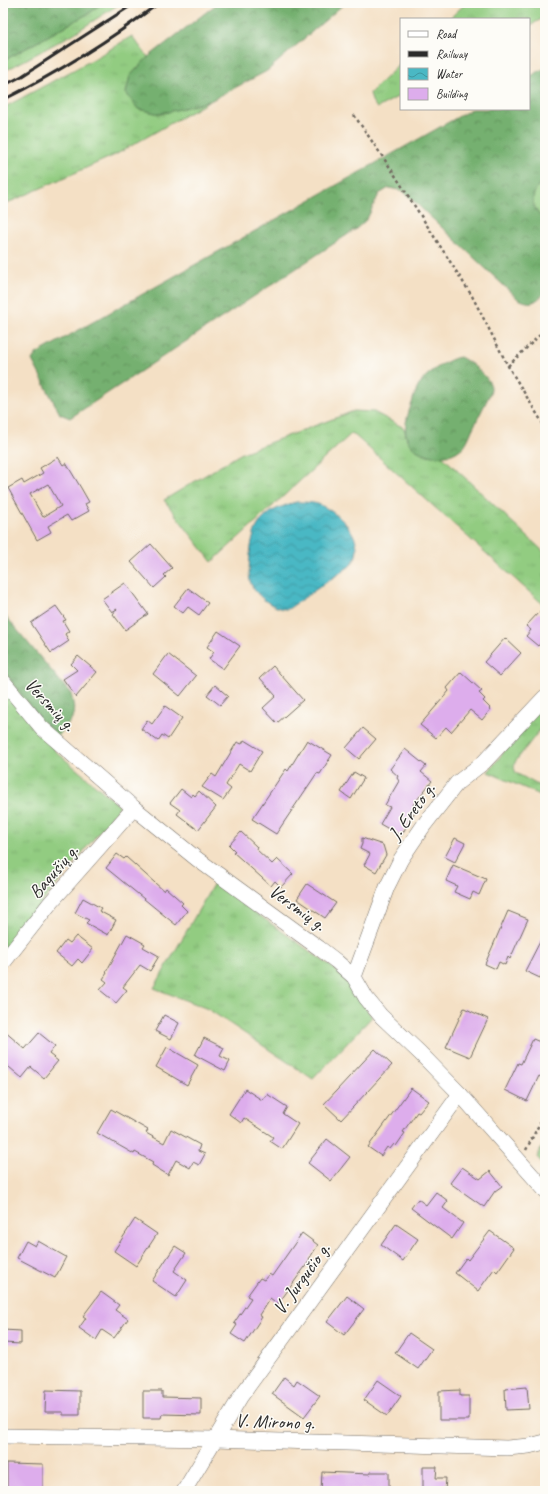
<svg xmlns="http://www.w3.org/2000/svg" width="548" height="1494" font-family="Caveat,sans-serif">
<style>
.grass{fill:url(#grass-tufts);stroke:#5e7c56}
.forest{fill:url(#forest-crowns);stroke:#506e4d}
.water{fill:url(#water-waves);stroke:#3a7278}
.building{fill:#ddadec;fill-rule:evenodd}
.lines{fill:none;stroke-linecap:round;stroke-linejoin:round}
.minor-casing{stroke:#716a61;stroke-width:16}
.path{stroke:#716a61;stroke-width:2.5;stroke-dasharray:3 3;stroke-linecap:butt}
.minor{stroke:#fff;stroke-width:15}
.rail{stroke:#2b2b2b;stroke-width:3}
.labels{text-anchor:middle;stroke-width:3;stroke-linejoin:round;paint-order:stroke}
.street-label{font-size:19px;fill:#2b2b2b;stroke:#fdfcf7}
</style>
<defs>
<pattern id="grass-tufts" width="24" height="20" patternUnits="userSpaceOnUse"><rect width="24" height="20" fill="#92cc81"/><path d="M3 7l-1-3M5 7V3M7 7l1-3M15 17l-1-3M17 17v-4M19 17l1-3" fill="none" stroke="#7eaf70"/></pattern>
<pattern id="forest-crowns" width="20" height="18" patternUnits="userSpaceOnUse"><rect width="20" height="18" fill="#75b06f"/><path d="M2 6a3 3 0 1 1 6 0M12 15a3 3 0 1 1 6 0" fill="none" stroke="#608f5b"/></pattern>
<pattern id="water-waves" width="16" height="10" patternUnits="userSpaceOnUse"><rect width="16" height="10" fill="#4ab8c4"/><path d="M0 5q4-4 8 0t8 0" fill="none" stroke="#3e969f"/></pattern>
</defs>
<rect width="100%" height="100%" fill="#fdfcf7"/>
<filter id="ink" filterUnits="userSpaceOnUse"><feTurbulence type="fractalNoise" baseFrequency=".025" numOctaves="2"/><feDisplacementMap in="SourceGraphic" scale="8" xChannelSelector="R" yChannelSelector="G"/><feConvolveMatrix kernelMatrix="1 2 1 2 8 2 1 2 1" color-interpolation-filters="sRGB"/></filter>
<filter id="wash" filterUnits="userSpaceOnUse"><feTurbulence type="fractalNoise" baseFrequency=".012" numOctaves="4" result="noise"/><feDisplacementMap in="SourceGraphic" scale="16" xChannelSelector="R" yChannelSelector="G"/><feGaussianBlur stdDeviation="0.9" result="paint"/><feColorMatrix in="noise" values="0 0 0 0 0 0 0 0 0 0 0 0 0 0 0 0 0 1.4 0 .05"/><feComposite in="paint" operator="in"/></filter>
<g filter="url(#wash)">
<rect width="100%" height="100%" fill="#f4e0c5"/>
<g class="grass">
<polygon points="102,3 121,3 73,34 3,72 3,61 91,12"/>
<polygon points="466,3 545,3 545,17 529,26 529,19 449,19"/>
<polygon points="132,36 148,57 130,76 126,93 138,109 160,114 210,101 115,155 3,205 3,108 92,60"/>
<polygon points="401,63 401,95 377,108 372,101 370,93"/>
<path d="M545,177V220C527,206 531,192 545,177Z"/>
<polygon points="354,411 374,412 404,428 407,440 427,455 443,457 545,553 545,606 352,433 212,562 164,500 242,453"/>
<polygon points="3,669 42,721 59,735 54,750 120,806 3,951"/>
<polygon points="545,700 545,723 515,762 514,768 516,773 545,789 545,797 488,772"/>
<polygon points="214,883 329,965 347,980 372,1017 313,1079 208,1009 154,988"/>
<polygon points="545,1141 545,1166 537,1157"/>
</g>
<g class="forest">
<polygon points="3,3 102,3 91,12 3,61"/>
<polygon points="218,3 345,3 267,71 210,101 160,114 138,109 126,93 130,76 148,57"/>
<path d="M545,68V177C531,192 527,206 545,220V293C534,303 532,305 518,299L403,191L389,188L379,194L367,219L356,229L70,418L60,414L32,360L36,354L472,109H529V77Z"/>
<path d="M460,357C469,361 485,374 489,382C492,386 491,390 490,394C484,406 478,418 472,430C470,435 467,442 464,446C455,455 445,457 433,456C400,450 402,428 412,403C414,395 417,387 422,381C428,372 450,358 460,357Z"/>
<path d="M3,613L71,694C77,717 73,718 59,735L42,721L3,669Z"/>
</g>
<path class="water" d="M296,502C303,502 311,502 318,504C340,513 371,542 350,566L288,609C274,610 254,595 250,581C248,573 250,546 253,538C254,532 258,523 263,519C272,509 283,506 296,502Z"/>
<g id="blocks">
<g class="building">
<path d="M58,457L63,465L66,463L81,488L89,502L85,504L89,511L71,521L67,515L48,526L51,532L37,540L8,488L22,480L24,484L43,473L40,468ZM48,484L61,506L43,517L30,494Z"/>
<polygon points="151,544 172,568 164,575 166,577 154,588 131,562"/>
<polygon points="125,583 148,614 125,630 113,614 117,609 112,612 102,599"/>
<polygon points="188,588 208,603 199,615 188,607 183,613 174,606"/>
<polygon points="56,606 66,620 63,621 69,631 65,634 69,641 51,653 31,623"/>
<polygon points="539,612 545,617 545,638 538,646 526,636 531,630 526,626"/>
<polygon points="218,631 240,646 223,669 209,659 214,652 207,647"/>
<polygon points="505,638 521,653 500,676 484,662"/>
<polygon points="168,654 196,676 180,696 153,674"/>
<polygon points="78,656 97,672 76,697 63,679 77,670 71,664"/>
<polygon points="273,666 303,700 277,723 263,708 276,696 260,678"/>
<polygon points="461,672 482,691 479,693 485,699 483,701 491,709 482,720 470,710 451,732 446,727 436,738 420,725 449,691 447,688"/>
<polygon points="215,685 228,696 220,705 207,695"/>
<polygon points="165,706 182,718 168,739 162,735 158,741 141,729 147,720 152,724"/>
<polygon points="363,728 376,739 359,759 346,748"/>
<polygon points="244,740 262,751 250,771 239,764 226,785 231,789 223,800 202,787 212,774 216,777 237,742 242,744"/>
<polygon points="307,740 332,755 320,774 317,773 276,834 252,819 286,769 288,771"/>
<polygon points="405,749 426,766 421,772 432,781 413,805 417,808 401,836 380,824 390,807 385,805 399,781 397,778 398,776 390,769"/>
<polygon points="354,772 364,778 351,799 341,792"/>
<polygon points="181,789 191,797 193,794 195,796 199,791 216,807 198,830 177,814 180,810 170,803"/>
<polygon points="241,832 257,847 256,849 272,864 277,859 293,874 281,887 275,881 271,886 233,852 235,851 229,845"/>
<polygon points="362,838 383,845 386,855 376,872 364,865 370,854 360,849 362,844"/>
<polygon points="455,838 465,843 455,862 445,857"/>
<polygon points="117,854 124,859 126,857 164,891 166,888 183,903 181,905 187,911 176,925 106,868"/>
<polygon points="453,865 486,879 479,895 473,892 470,899 454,892 457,886 446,881"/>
<polygon points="307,884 336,903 325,918 297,899"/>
<polygon points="83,898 101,908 99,911 116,920 108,935 86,923 89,920 75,913"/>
<polygon points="508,911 528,919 510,959 508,957 505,965 499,962 496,969 485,964"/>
<polygon points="545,932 545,968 540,978 525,971"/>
<polygon points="127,934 145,944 143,947 159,956 150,971 140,965 123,987 127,990 116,1003 100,990 107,982 103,979 107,973 106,972"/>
<polygon points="76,936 93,949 82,963 78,959 72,966 56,953 66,940 70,943"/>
<polygon points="464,1008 488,1019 470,1057 446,1047"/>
<polygon points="164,1015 179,1023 171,1039 155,1031"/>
<polygon points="3,1030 25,1049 39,1033 55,1046 49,1054 58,1061 44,1078 31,1067 22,1078 3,1062"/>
<polygon points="204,1038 224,1048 220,1056 230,1061 225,1071 195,1055"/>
<polygon points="533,1039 545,1044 545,1079 539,1076 527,1101 505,1090 518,1063 521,1064"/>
<polygon points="167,1047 198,1065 187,1085 156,1067"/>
<polygon points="375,1049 392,1065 341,1120 324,1104"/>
<polygon points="411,1088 429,1101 419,1113 417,1112 403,1132 405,1133 396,1146 394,1144 390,1149 387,1147 381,1156 368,1147"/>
<polygon points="245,1089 262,1100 267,1094 287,1107 283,1114 298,1124 282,1149 270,1141 273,1137 244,1118 241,1123 229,1114"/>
<polygon points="111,1109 148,1130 146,1133 164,1143 171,1129 200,1145 198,1151 205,1154 199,1165 193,1162 190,1168 176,1160 168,1175 152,1165 153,1162 135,1152 134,1154 97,1133"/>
<polygon points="327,1139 350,1157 331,1181 308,1163"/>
<polygon points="462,1167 480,1179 490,1171 502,1186 495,1191 484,1207 450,1183"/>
<polygon points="436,1192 448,1201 443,1208 463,1223 452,1239 411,1208 418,1199 426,1205"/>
<polygon points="135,1219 157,1234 136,1266 114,1251"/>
<polygon points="396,1224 418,1239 403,1261 381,1245"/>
<polygon points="490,1231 514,1248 497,1272 494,1269 478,1291 455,1273 466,1258 468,1260"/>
<polygon points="302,1233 318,1245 309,1259 310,1260 278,1304 270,1298 259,1315 262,1317 245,1343 231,1334 237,1325 234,1323 251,1298 247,1296 260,1278 264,1280 269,1274 272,1276"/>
<polygon points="26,1241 35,1246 38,1241 66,1257 55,1278 17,1258"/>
<polygon points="175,1246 186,1253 174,1271 187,1280 176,1297 152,1281"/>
<polygon points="101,1292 119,1305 115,1310 128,1319 114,1338 102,1330 96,1340 79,1328 86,1318 83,1316"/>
<polygon points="347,1296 364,1309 344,1335 327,1322"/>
<polygon points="3,1330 21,1331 21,1344 3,1343"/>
<polygon points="409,1333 432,1349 418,1369 395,1353"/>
<polygon points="284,1377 294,1385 297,1380 320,1396 304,1417 272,1394"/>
<polygon points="378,1380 401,1396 387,1416 364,1400"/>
<polygon points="527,1387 529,1409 506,1410 505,1389"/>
<polygon points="46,1390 80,1391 80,1415 63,1415 63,1412 45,1412"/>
<polygon points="460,1390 460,1396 469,1396 469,1420 439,1420 439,1391"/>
<polygon points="143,1391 162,1391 162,1397 201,1398 201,1415 162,1414 161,1418 143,1418"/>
<polygon points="7,1463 43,1464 43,1490 7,1489"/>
<polygon points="423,1467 437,1467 436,1478 446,1478 445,1491 423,1491"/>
<polygon points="322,1472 370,1474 370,1472 389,1472 389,1491 332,1488 332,1491 321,1491"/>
</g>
</g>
</g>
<g filter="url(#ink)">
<use href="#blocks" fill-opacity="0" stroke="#716a61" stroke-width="1"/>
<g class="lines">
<g class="minor-casing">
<g id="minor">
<polyline points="3,681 42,728 134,808 197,859 319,948 336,961 354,977 366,998 381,1016 420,1053 460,1094 545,1190"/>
<polyline points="3,963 51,902 134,808"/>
<polyline points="354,977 387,887 401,859 424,825 457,783 484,762 545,697"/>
<polyline points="3,1436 215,1439 507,1448 529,1446 545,1442"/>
<polyline points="184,1491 241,1396 460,1094"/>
</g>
</g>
<g class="path">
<polyline points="354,115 391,169 472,296 508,366 545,427"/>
<polyline points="508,366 545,330"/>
<polyline points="526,1150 545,1113"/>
</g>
<use href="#minor" class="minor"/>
<g class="rail">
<polyline points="3,86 22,76 135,3"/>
<path d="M3,100C57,73 110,40 159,3"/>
</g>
</g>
</g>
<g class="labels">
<g class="street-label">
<text transform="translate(51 704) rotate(47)" y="7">Versmių g.</text>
<text transform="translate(411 811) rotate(-54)" y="7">J. Ereto g.</text>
<text transform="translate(53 871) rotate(-49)" y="7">Bagušių g.</text>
<text transform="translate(298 907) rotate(36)" y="7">Versmių g.</text>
<text transform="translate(301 1278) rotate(-54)" y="7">V. Jurgučio g.</text>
<text transform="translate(275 1421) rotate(2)" y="7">V. Mirono g.</text>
</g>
</g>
<rect width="548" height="1494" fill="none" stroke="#fdfcf7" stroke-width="16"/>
<rect x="400" y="18" width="130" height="92" fill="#fdfcf7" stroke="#a9a8a5"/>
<rect x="408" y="31" width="20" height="6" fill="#ffffff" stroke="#a9a8a5"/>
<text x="436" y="38" font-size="12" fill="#2b2b2b">Road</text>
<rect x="408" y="51" width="20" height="6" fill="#2b2b2b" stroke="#a9a8a5"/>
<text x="436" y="58" font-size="12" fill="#2b2b2b">Railway</text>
<rect x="408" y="68" width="20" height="12" fill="url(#water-waves)" stroke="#a9a8a5"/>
<text x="436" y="78" font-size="12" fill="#2b2b2b">Water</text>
<rect x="408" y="88" width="20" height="12" fill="#ddadec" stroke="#a9a8a5"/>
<text x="436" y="98" font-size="12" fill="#2b2b2b">Building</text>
</svg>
